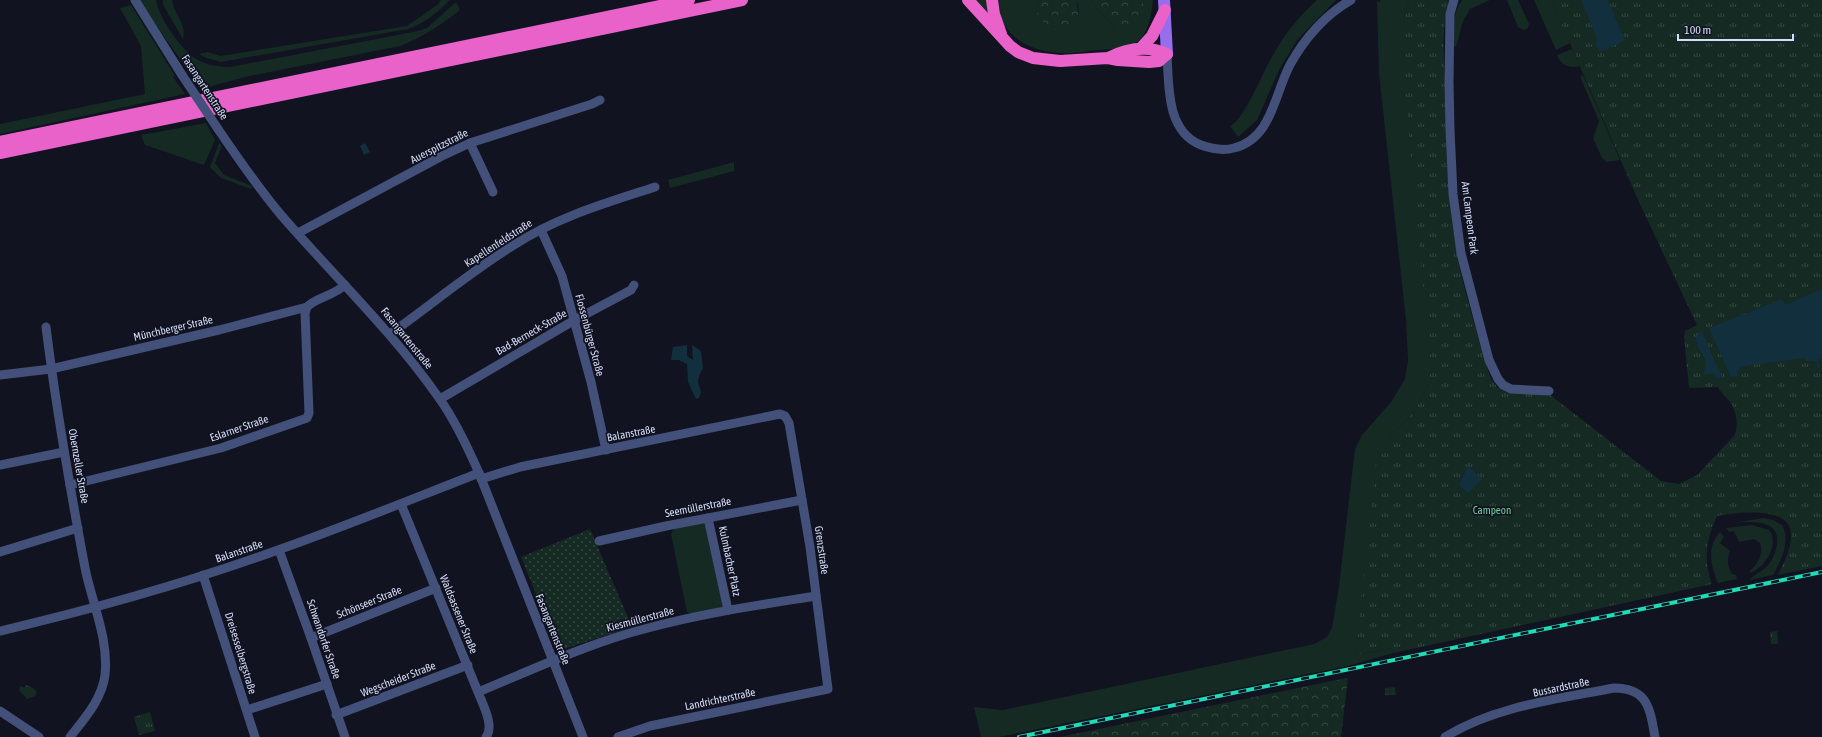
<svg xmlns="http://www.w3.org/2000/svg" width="1822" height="737" font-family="'Asap Condensed',sans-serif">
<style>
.grass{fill:#152a23}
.forest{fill:url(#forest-crowns)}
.park{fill:url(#park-tufts)}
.garden{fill:url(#garden-dots)}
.water{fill:#122f3e}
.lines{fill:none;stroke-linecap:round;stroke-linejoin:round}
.stream{stroke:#122f3e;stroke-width:2.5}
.minor{stroke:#42507a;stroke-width:9}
.major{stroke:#966dea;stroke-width:12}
.highway{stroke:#e962ca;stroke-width:12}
.rail-casing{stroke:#1fdcb7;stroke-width:4}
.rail{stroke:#111321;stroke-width:2.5;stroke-dasharray:8;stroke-linecap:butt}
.minor-bridge{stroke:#42507a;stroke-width:9}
.labels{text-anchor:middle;stroke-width:3.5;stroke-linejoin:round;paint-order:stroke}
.street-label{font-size:11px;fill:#d6ddf9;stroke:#111321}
.park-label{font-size:11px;fill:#6dcf99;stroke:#111321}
</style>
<defs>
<pattern id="forest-crowns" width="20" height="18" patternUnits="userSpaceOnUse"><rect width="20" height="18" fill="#152a23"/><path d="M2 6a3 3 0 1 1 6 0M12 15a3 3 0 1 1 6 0" fill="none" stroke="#364844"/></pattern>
<pattern id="park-tufts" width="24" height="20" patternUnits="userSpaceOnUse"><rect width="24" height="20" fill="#152a23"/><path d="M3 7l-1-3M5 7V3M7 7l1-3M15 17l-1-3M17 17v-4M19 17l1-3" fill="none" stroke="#364844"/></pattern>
<pattern id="garden-dots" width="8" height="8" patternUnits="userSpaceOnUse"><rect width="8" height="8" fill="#152a23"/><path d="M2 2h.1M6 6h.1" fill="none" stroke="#364844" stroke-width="1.8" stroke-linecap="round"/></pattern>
</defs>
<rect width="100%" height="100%" fill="#111321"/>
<g class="grass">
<path d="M139,0H156C158,16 181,50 195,58C205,65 218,67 230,67L418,31L427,28L456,2L460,10C441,25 423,37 400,46L245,77L201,89L156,25L147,15Z"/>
<path d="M163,0H172C174,15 187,23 183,39L163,5Z"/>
<path d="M441,0H450C437,13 425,23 408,29L221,62L206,58L199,54L208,52L220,56L407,26L437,5Z"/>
<polygon points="976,0 988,0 990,19"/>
<path d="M999,0H1037L1041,5L1079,18L1078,0H1090L1116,30L1143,12V0H1153C1151,14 1150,32 1137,42C1128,49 1109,49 1098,50C1086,51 1073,54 1062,53C1030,52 998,36 999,0Z"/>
<path d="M1317,0H1336L1298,39L1280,68L1257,120L1238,137L1230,126C1245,119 1263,71 1273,55C1284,35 1299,16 1317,0Z"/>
<polygon points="1380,0 1409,0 1403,23 1430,357 1430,381 1423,396 1411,415 1385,443 1355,655 1391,648 1393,653 1348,666 999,737 981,737 974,707 1003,710 1314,644 1327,637 1332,628 1339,586 1355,449 1362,435 1391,402 1405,379 1408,360 1406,320 1379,73 1377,2 1380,2"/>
<path d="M1462,0H1490L1470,9L1463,21L1456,47L1453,45C1454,29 1452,13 1462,0Z"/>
<polygon points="1507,0 1518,0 1529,24 1528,28 1524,30 1518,27"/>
<polygon points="1534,0 1551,0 1570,43 1556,50"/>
<polygon points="131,5 175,76 173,77 185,94 0,134 0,124 145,94 141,46 120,8"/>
<path d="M1572,49L1580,66C1569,69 1561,65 1557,55Z"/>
<polygon points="1583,75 1620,160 1607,162 1602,158 1593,138 1599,121 1581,79 1581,76"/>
<polygon points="206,123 215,140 204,165 145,145 141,135"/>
<polygon points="219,143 222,146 215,163 224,175 252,186 251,189 221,178 210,167"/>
<polygon points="734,162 734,171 670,188 668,180"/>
<path d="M1763,518L1773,520L1782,525C1791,541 1781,561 1773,575L1750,580C1755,573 1764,571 1769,564C1773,559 1776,551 1777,544C1781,519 1750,521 1733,523Z"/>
<polygon points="702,521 707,524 723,607 692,614 687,612 671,534 675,527"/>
<path d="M1752,525L1769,530C1780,544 1765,568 1750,573V571C1758,563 1764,554 1760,543L1754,539L1739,542L1734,531L1729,532L1726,528Z"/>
<path d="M1720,532L1724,537L1720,543L1730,551C1727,560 1727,565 1732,574L1736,575L1737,579L1718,583C1711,566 1706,547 1720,532Z"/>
</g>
<g class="forest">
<polygon points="1037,0 1078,0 1077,5 1079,18 1067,32 1047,28 1037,13 1041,5"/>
<polygon points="1090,0 1143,0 1143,12 1125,29 1116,30"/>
<polygon points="1348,678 1341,737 1060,737 1346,678"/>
</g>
<g class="park">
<path d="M1409,0H1449C1441,28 1444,59 1445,88C1446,143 1447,198 1457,252C1463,289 1475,325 1485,361L1491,379L1498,388L1506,391L1549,394L1661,481L1679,484L1697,475L1734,436C1740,424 1736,407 1726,397C1723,393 1720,392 1718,387L1689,388L1684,336L1685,331L1697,325L1639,202L1551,0H1822V566L1778,575C1784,562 1792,548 1791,533C1789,505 1735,513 1717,516C1706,540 1703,560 1712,584L1393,653L1391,648L1355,655L1376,462L1385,443L1411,415L1423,396L1430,381V357L1401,51L1403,23Z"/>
<polygon points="1777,631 1778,644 1771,644 1770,632"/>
<path d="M26,685C30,687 33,687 37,692L35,696L27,699L19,690L21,686L24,688Z"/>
<polygon points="1395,687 1396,695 1385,695 1385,688"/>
<polygon points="150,712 155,731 139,735 134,717"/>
</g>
<polygon class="garden" points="590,529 632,627 561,650 558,648 521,557"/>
<g class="water">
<polygon points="1581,0 1608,0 1625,41 1599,52 1596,44 1597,39"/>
<polygon points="365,143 370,152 364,155 360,146"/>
<polygon points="1822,289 1822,358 1819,359 1818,364 1816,361 1806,361 1804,358 1739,367 1737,376 1731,377 1709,328 1782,299 1785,305"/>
<path d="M1701,330L1723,379L1715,377L1714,373L1704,375C1704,369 1707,365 1705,359C1701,348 1690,342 1701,330Z"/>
<polygon points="687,345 687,356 693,360 692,345 701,351 703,368 699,376 698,382 701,392 699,398 696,399 688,382 687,364 679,360 671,360 673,347"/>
<polygon points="1468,466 1482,479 1468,493 1459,485"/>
</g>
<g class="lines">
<polyline class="stream" points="1818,364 1818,368"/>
<g class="minor">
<polyline points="135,0 182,75"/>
<polyline points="1454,0 1450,14 1449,81 1450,130 1453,194 1461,253 1489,360 1498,379 1503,385 1511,389 1549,391"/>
<path d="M1167,54C1169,86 1166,131 1201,145C1212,149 1223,151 1234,148C1273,138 1274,93 1291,63C1305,38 1326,14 1351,0"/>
<path d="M218,129C238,158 258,188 281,215C334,276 393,332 439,398C455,420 468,448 479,473L583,737"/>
<polyline points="470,143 493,192"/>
<polyline points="541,230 562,276 591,382 606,450"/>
<polyline points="298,233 442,156 470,143 592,104 600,100"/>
<path d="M46,327C56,408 70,488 85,568C92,603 109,639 105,675C102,699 85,718 70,737"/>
<path d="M390,334C431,305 470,272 514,245C557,217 606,203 655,187"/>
<path d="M0,375L51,369L219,330L307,307C315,298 333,296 345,285"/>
<polyline points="440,399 573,321 631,290 634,285"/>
<polyline points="0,465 64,452"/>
<polyline points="481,479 520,467 780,414 785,416 789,423 810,547 828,689 650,726 618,737"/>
<polyline points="70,485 221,448 307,418 309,413 305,313 307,307"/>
<path d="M401,504L478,692C482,703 495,726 486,737"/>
<polyline points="708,518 728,610"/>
<polyline points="599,541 666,526 802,500"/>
<polyline points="279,550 311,638 345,737"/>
<polyline points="0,552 78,528"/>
<polyline points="203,575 255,737"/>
<path d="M0,631C94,609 187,583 278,550C346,526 412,499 479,473"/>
<polyline points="311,638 436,588"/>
<path d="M478,692C534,669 589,643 648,628C703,613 760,605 816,596"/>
<polyline points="247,710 327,684"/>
<polyline points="0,711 39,737"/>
<polyline points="336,715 468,665"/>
<path d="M1445,737C1495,706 1558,699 1614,688C1648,688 1650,709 1655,737"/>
</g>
<polyline class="major" points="1164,0 1167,54"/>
<g class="highway">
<path d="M968,0L1010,46L1018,52L1033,58L1060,61L1108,58L1118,60L1149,62L1159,61L1167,54C1147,45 1128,48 1108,58"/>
<polyline points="992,0 994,14 1001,34"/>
<polyline points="1141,48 1152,36 1165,10"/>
<polyline points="0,142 689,0"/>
<polyline points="0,153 742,0"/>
</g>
<g class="rail-casing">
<polyline id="rail" points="1019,737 1822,572"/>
</g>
<use href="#rail" class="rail"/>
<polyline class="minor-bridge" points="182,75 218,129"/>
</g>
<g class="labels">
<g class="street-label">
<text transform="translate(205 87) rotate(57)" y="4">Fasangartenstraße</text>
<text transform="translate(439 146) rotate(-27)" y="4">Auerspitzstraße</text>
<text transform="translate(1470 218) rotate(83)" y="4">Am Campeon Park</text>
<text transform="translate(498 243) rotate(-33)" y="4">Kapellenfeldstraße</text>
<text transform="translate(173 328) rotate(-13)" y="4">Münchberger Straße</text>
<text transform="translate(531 332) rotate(-30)" y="4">Bad-Berneck-Straße</text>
<text transform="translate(590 335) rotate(75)" y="4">Flossenbürger Straße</text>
<text transform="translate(407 338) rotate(51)" y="4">Fasangartenstraße</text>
<text transform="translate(239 428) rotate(-19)" y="4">Eslarner Straße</text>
<text transform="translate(631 433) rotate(-11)" y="4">Balanstraße</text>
<text transform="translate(79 466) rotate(80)" y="4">Obernzeller Straße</text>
<text transform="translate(698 507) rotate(-11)" y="4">Seemüllerstraße</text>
<text transform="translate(822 550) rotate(82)" y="4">Grenzstraße</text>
<text transform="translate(239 551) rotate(-19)" y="4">Balanstraße</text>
<text transform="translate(730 561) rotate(78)" y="4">Kulmbacher Platz</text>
<text transform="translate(369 602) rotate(-22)" y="4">Schönseer Straße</text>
<text transform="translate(459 614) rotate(68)" y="4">Waldsassener Straße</text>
<text transform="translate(640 619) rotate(-15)" y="4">Kiesmüllerstraße</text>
<text transform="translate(553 629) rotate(68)" y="4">Fasangartenstraße</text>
<text transform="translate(324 639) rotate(71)" y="4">Schwandorfer Straße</text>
<text transform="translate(241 653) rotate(73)" y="4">Dreisesselbergstraße</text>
<text transform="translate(398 679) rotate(-21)" y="4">Wegscheider Straße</text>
<text transform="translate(1561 687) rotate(-12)" y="4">Bussardstraße</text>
<text transform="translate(720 699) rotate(-12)" y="4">Landrichterstraße</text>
</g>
<g class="park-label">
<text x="1492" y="514">Campeon</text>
</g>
</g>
<path d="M1678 34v6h115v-6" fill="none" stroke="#d6ddf9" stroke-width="2"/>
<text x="1684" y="34" font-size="12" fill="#d6ddf9" stroke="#111321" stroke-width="3" paint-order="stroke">100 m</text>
</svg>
